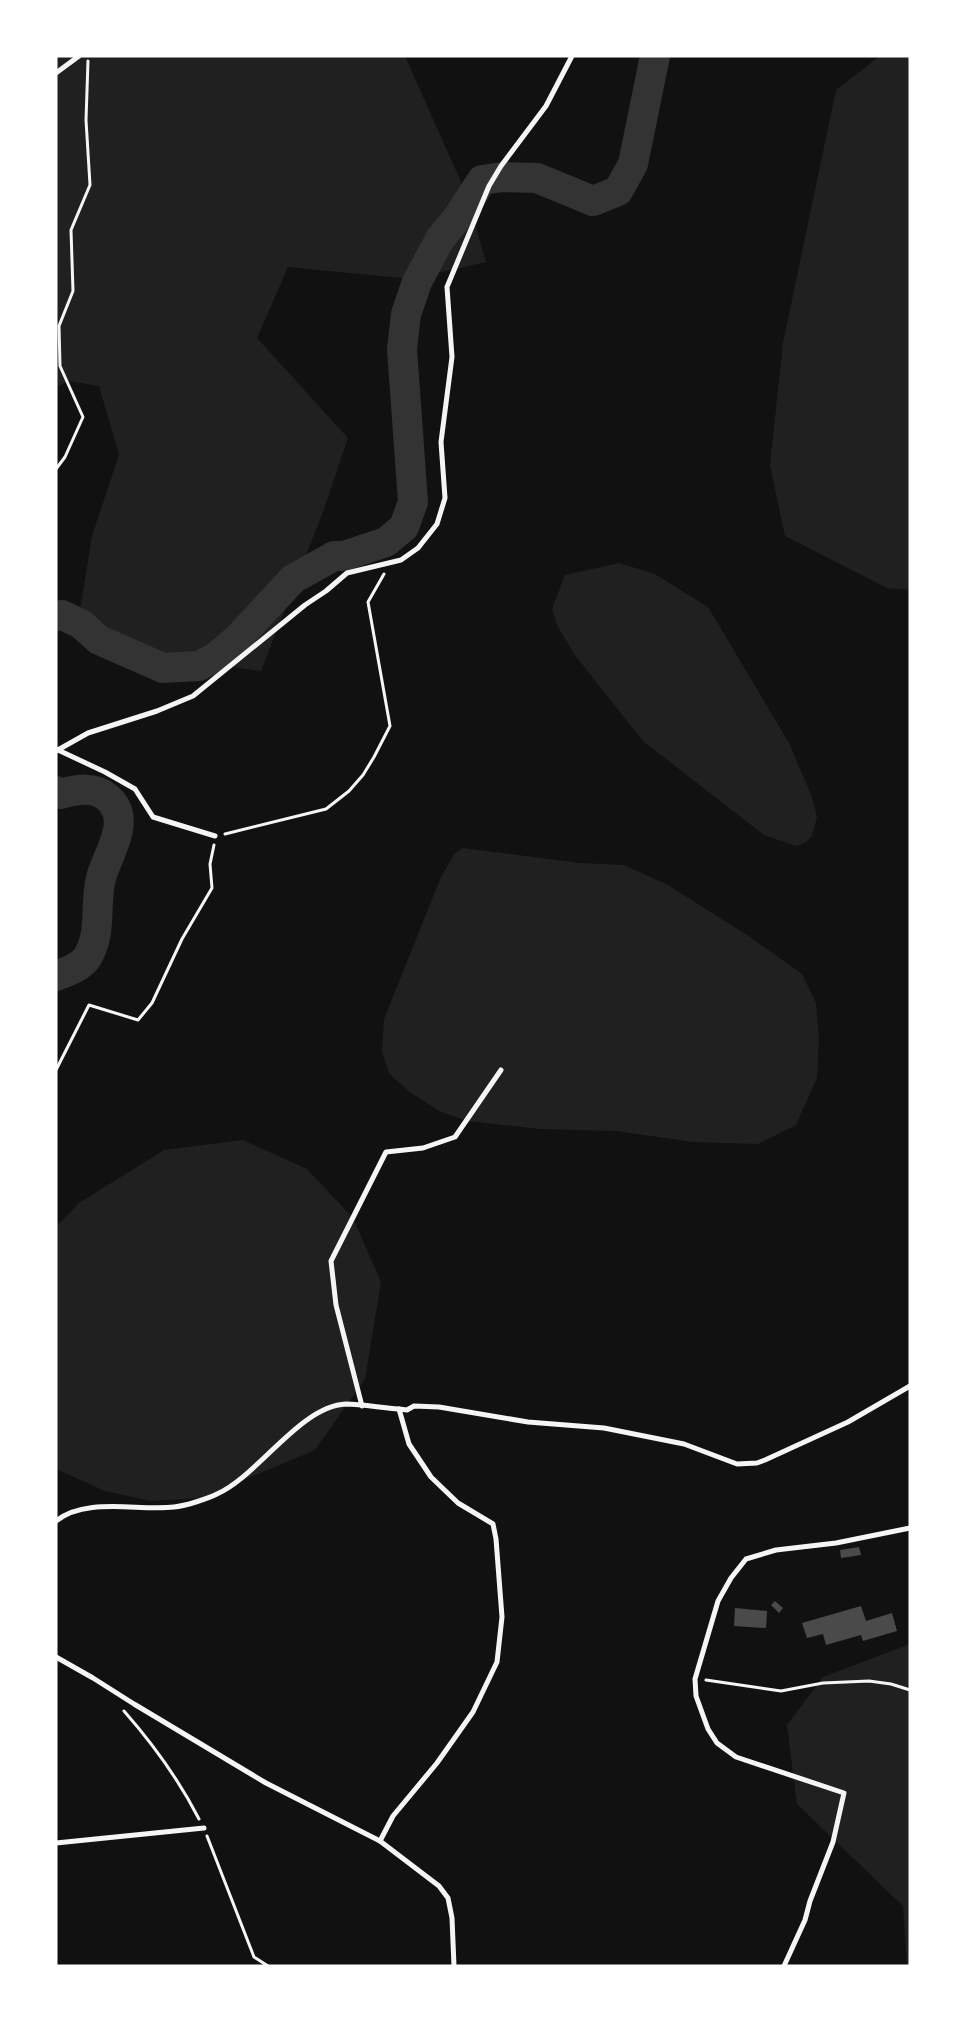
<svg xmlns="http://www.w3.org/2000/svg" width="966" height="2022" font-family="'Roboto Condensed',sans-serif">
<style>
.green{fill:#202020}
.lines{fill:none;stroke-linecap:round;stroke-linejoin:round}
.river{stroke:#333;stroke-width:30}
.building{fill:#4a4a4a}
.path{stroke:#f5f5f5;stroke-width:3}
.minor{stroke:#f5f5f5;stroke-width:5}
</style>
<rect width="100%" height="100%" fill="#111"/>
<g class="green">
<polygon points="56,56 405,56 466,193 486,262 411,279 288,267 257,338 348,438 323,512 261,671 149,655 78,623 92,536 119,455 99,386 68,381 56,387"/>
<polygon points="880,56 910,56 910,590 887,588 785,536 770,465 783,343 836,90"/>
<polygon points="619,563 655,574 708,607 789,743 812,797 817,817 812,836 806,842 796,846 764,835 643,741 574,654 557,625 552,609 565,575"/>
<polygon points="463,848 580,863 624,865 668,885 750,937 802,974 816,1003 819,1039 817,1078 796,1125 758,1144 693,1142 616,1131 540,1129 467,1121 439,1111 408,1091 389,1073 382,1052 384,1019 441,877 455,853"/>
<polygon points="243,1140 307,1169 353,1218 381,1282 365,1379 315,1450 201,1498 151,1501 105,1491 56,1469 56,1227 79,1203 164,1150"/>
<polygon points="910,1644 910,1966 907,1966 903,1906 797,1804 787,1725 823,1677"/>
</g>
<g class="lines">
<g class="river">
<polyline points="56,616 62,615 81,624 99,640 163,668 199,666 216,657 238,638 293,579 334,556 344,556 386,542 404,527 413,502 402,349 406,314 417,282 440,239 458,217 482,180 503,177 537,178 593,201 618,191 633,164 655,56"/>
<path d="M56,791L61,794C77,789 95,786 108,798C133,820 108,852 101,878C94,906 103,934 86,959C79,968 66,972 56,976"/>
</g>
</g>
<g class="building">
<polygon points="859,1547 861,1555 841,1558 840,1550"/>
<polygon points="775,1601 783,1608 779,1613 771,1605"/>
<polygon points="861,1606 866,1621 892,1613 897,1631 863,1641 861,1635 826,1645 823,1634 807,1638 802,1623"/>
<polygon points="735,1608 767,1611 766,1628 734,1626"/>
</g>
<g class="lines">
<g class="path">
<polyline points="56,469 65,457 83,417 60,366 59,326 73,291 71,230 90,185 86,120 88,61"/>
<polyline points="225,834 326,809 349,791 363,775 374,757 390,726 368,602 384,574"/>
<polyline points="56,1070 89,1005 138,1020 152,1003 182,939 212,888 210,864 214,845"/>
<polyline points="706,1680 781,1691 823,1683 869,1681 891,1684 910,1690"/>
<path d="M124,1711C153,1744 179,1780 199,1819"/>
<polyline points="207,1836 254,1957 268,1966"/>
</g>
<g class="minor">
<polyline points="56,73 79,56"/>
<polyline points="58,750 105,772 135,789 153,817 215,836"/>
<polyline points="56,751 88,733 157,711 193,696 305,605 326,591 347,573 401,560 418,548 437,524 445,498 441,442 452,357 447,287 489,186 501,166 546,106 572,56"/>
<polyline points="362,1406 336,1305 331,1261 386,1152 423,1148 455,1137 501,1070"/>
<path d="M56,1521C86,1497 137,1511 174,1507C185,1506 207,1499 217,1494C258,1476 300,1406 346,1404C363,1404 382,1408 399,1409L407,1410L414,1406L439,1407L528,1422L604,1428L684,1444L737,1464L757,1463L765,1460L848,1422L910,1386"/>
<polyline points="56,1657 93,1678 134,1704 266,1783 380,1841 439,1886 448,1898 452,1918 454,1966"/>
<polyline points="380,1841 393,1816 437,1763 473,1712 497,1662 502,1617 496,1539 493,1524 458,1503 431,1477 409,1444 399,1409"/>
<polyline points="56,1843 204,1828"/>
<polyline points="784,1966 805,1920 810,1901 833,1842 844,1793 736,1757 717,1743 708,1729 696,1696 695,1679 718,1601 731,1578 746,1559 776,1550 836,1543 910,1528"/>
</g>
</g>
<rect width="966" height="2022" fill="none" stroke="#ffffff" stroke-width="115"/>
</svg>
